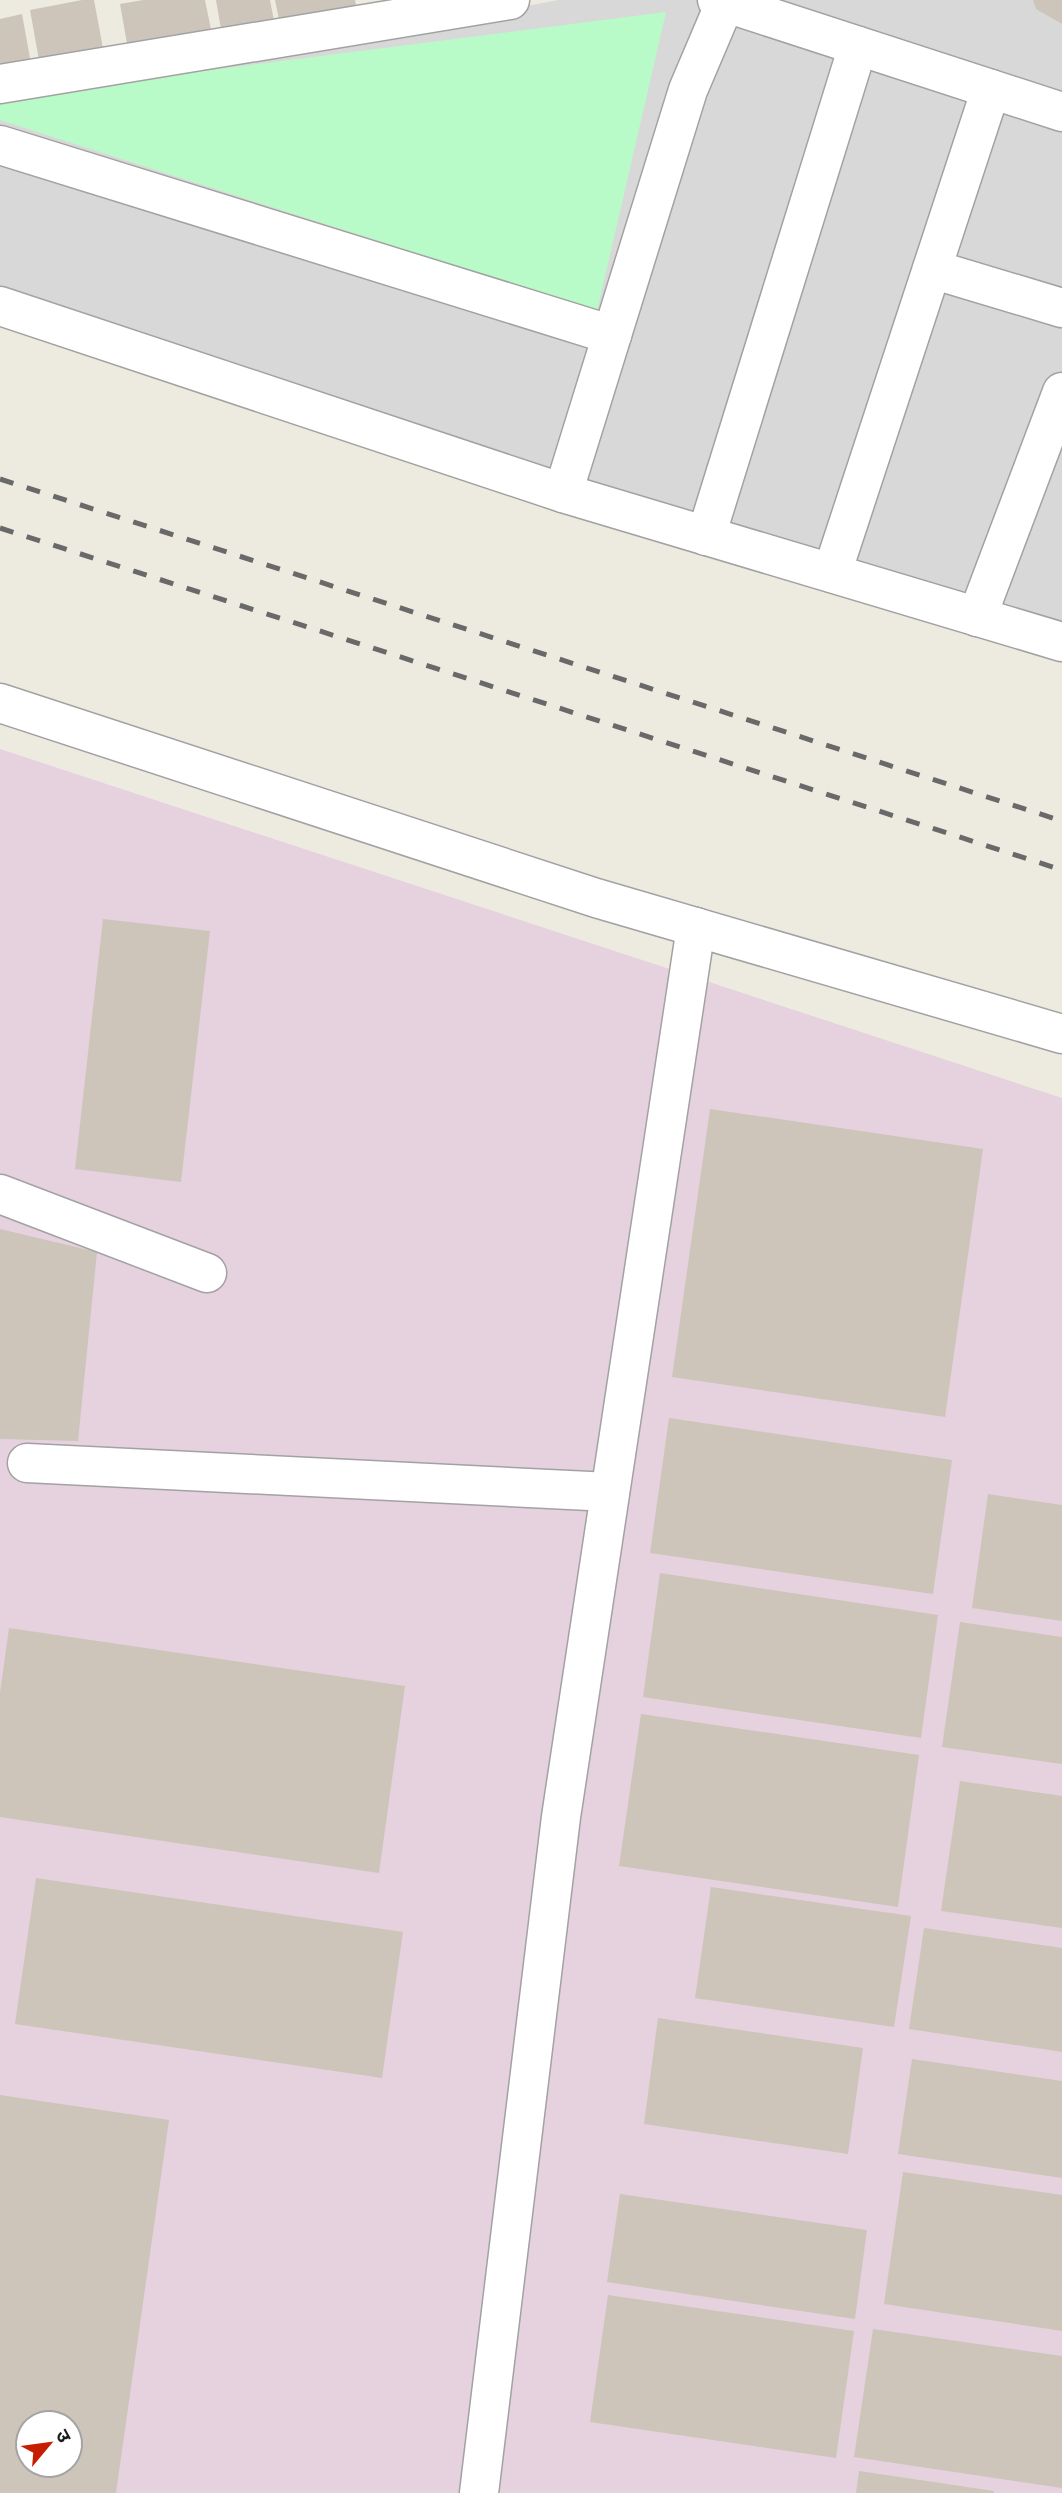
<svg xmlns="http://www.w3.org/2000/svg" width="1062" height="2493" font-family="Inter,'Noto Sans Devanagari',sans-serif">
<style>
.residential{fill:#d9d8d8}
.industrial{fill:#e6d1df;fill-rule:evenodd}
.park{fill:#b9fbc8}
.building{fill:#cdc5b9;fill-rule:evenodd}
.lines{fill:none;stroke-linecap:round;stroke-linejoin:round}
.minor-casing{stroke:#a2a2a2;stroke-width:41}
.minor{stroke:#fff;stroke-width:38}
.rail{stroke:#696969;stroke-width:5;stroke-dasharray:14 14;stroke-linecap:butt}
</style>
<rect width="100%" height="100%" fill="#edebe0"/>
<polygon class="residential" points="558,0 1062,0 1062,642 0,320 0,105"/>
<path class="industrial" d="M0,749L1062,1098V2493H0ZM28,2423H70V2465H28Z"/>
<polygon class="park" points="666,12 597,311 0,120 0,97"/>
<g class="building">
<polygon points="82,0 94,0 105,59 41,71 30,10"/>
<polygon points="143,0 205,0 212,34 128,49 120,4"/>
<polygon points="216,0 270,0 275,26 222,35"/>
<polygon points="275,0 355,0 358,15 281,29"/>
<polygon points="1033,0 1062,0 1062,24 1036,9"/>
<polygon points="22,14 32,69 0,75 0,19"/>
<polygon points="103,919 210,931 181,1182 75,1169"/>
<polygon points="710,1109 983,1149 945,1417 672,1377"/>
<polygon points="0,1229 97,1252 78,1441 0,1439"/>
<polygon points="669,1418 952,1460 933,1594 650,1553"/>
<polygon points="988,1494 1062,1505 1062,1621 972,1608"/>
<polygon points="660,1573 938,1615 921,1738 643,1697"/>
<polygon points="960,1622 1062,1637 1062,1764 942,1747"/>
<polygon points="9,1628 405,1686 379,1873 0,1817 0,1693"/>
<polygon points="641,1714 919,1755 898,1907 619,1866"/>
<polygon points="960,1781 1062,1796 1062,1928 941,1911"/>
<polygon points="36,1878 403,1932 382,2078 15,2024"/>
<polygon points="711,1887 911,1916 894,2027 695,1998"/>
<polygon points="924,1928 1062,1948 1062,2052 909,2029"/>
<polygon points="658,2018 863,2048 848,2154 644,2124"/>
<polygon points="912,2059 1062,2081 1062,2178 898,2154"/>
<path d="M0,2095L169,2120L116,2493H0ZM28,2423H70V2465H28Z"/>
<polygon points="903,2172 1062,2195 1062,2331 884,2304"/>
<polygon points="620,2194 867,2230 855,2319 607,2282"/>
<polygon points="608,2295 854,2331 836,2458 590,2422"/>
<polygon points="873,2329 1062,2356 1062,2488 854,2457"/>
<polygon points="859,2471 994,2491 994,2493 856,2493"/>
</g>
<g class="lines">
<g class="minor-casing">
<g id="minor">
<polyline points="717,0 1062,112"/>
<polyline points="0,84 510,0"/>
<polyline points="0,145 612,335"/>
<polyline points="932,269 1062,308"/>
<polyline points="0,306 563,493 1062,642"/>
<polyline points="563,493 688,90 725,3"/>
<polyline points="706,536 858,46"/>
<polyline points="832,573 991,89"/>
<polyline points="977,617 1062,392"/>
<polyline points="0,703 596,898 1062,1034"/>
<polyline points="0,1194 207,1273"/>
<polyline points="27,1463 610,1492"/>
<polyline points="479,2493 561,1817 696,927"/>
</g>
</g>
<use href="#minor" class="minor"/>
<g class="rail">
<polyline points="0,479 1062,821"/>
<polyline points="0,528 1062,870"/>
</g>
</g>
<g transform="translate(49 2444) rotate(61)"><circle r="33" fill="#ffffff" stroke="#a4a4a4" stroke-width="2"/>
<path d="M0-5L12 26L0 18L-12 26Z" fill="#c61e00"/>
<text y="-10" font-size="19" font-weight="bold" text-anchor="middle" fill="#1b1b1b">उ</text>
</g>
</svg>
